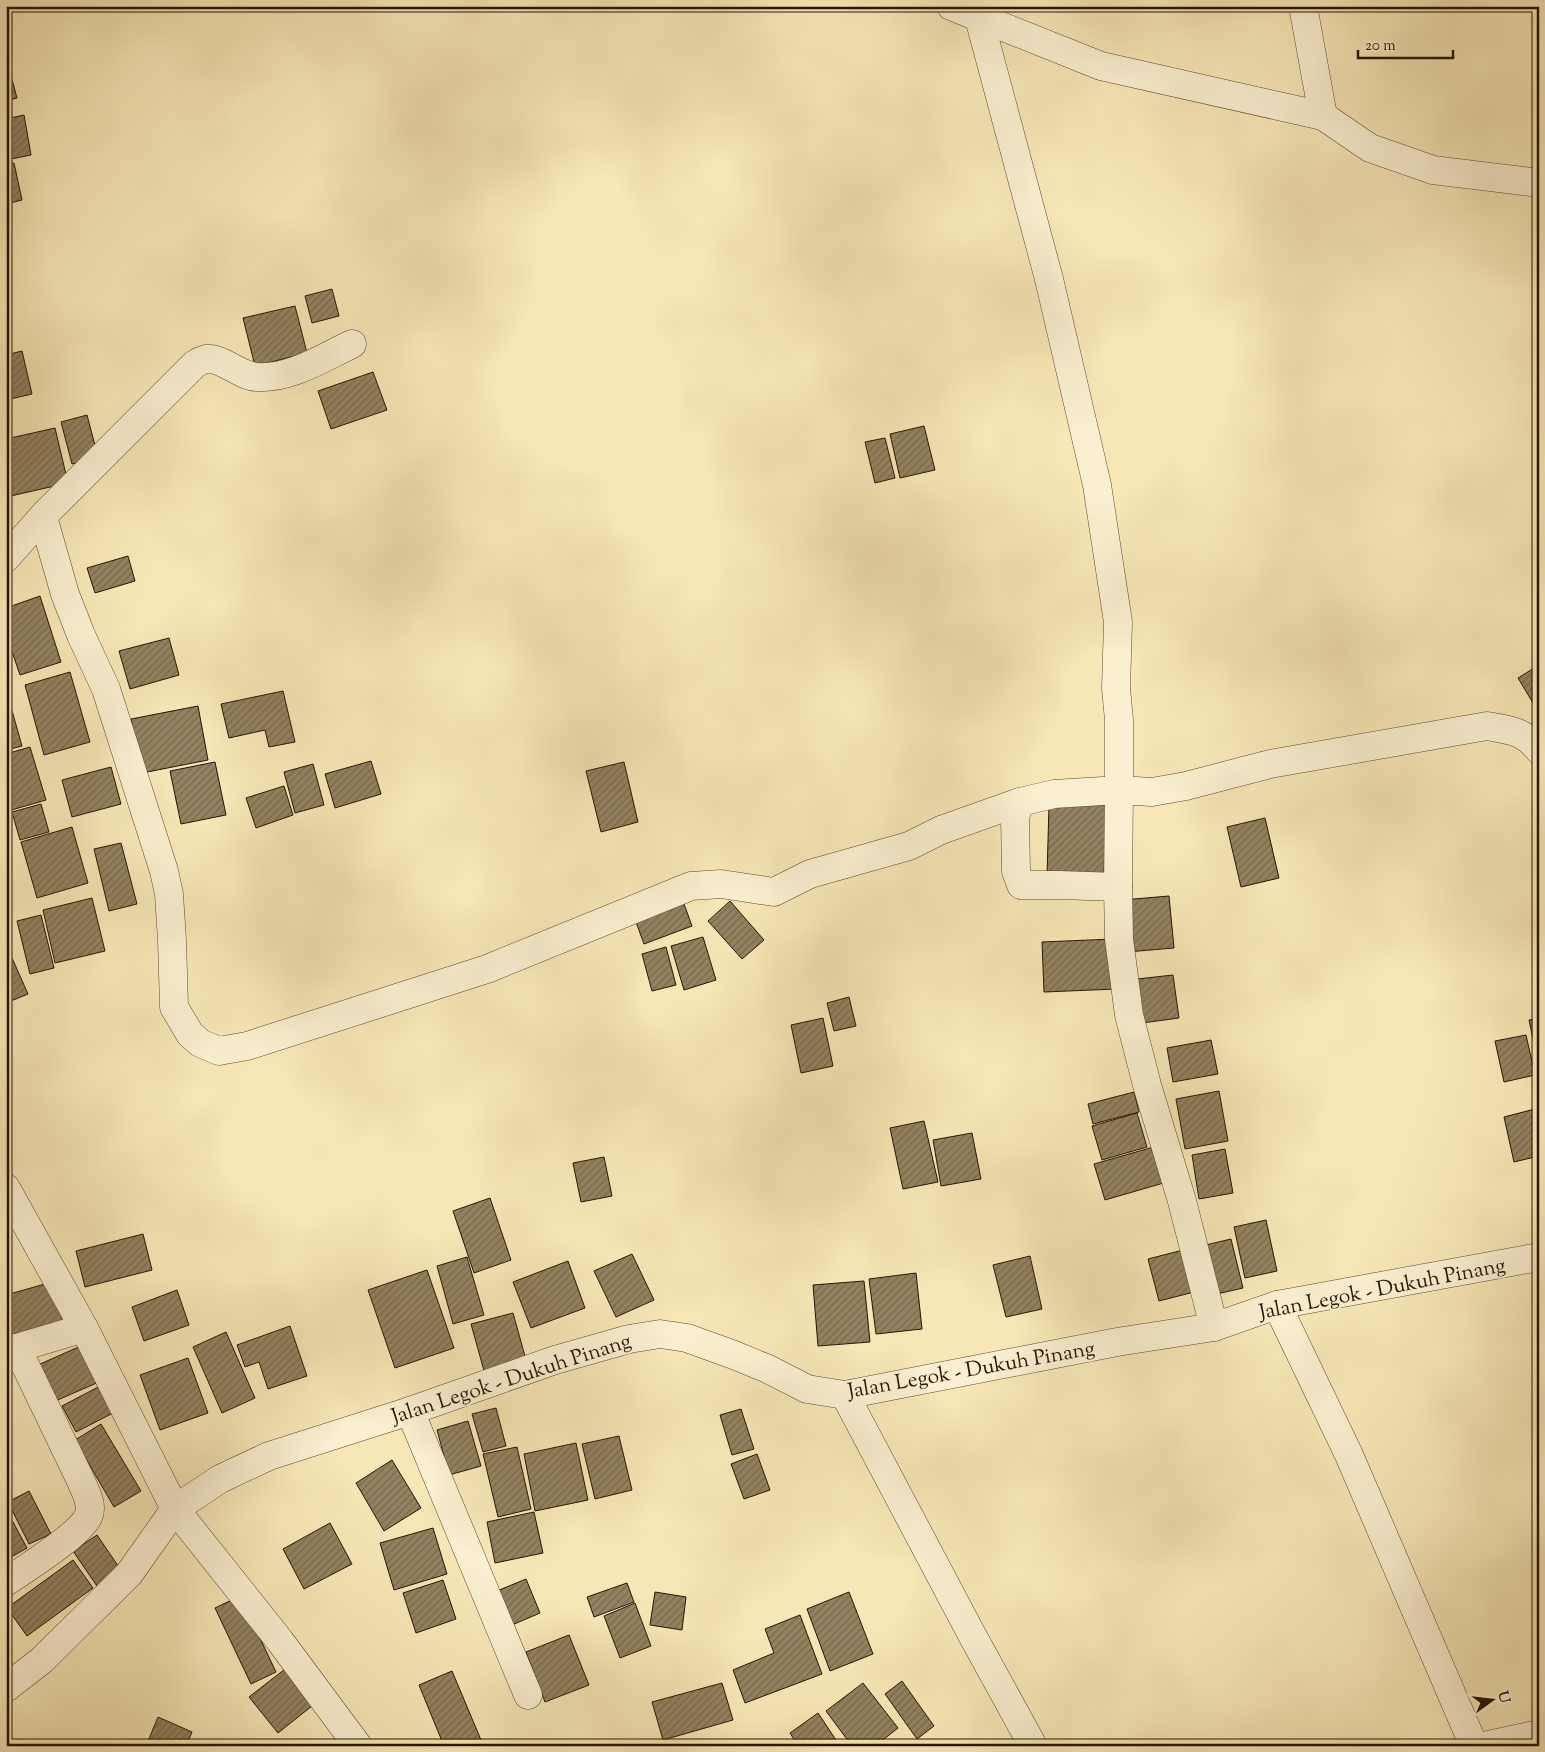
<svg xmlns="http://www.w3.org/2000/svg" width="1545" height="1752" font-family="'Sorts Mill Goudy',serif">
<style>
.building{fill:url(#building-hatch);stroke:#261403}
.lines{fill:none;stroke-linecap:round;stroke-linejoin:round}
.minor-casing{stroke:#5a4930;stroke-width:29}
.tertiary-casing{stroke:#5a4930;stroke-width:29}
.minor{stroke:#faefd0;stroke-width:28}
.tertiary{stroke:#faefd0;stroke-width:28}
.labels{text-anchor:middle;stroke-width:4;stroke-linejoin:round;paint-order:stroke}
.street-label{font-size:21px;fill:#261403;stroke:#faefd0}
</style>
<defs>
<pattern id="building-hatch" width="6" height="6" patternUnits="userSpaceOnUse" patternTransform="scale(1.25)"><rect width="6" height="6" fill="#938260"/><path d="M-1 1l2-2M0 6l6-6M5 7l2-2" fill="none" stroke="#78694d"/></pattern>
</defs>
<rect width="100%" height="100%" fill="#f7e7b6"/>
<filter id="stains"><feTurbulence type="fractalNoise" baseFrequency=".004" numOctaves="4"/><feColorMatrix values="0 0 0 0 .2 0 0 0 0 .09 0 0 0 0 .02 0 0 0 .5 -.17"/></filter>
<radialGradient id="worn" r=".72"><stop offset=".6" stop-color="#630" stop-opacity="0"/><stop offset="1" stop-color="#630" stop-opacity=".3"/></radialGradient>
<g class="building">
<polygon points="6,57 17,98 6,101"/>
<polygon points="24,115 31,155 6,160 6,119"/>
<polygon points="14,163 22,200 6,204 6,165"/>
<polygon points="332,289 339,316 312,323 305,296"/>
<polygon points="295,306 307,353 255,366 243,318"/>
<polygon points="22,351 32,394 6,400 6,355"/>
<polygon points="373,372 387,410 331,429 318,391"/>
<polygon points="87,415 98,457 72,464 61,422"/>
<polygon points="924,426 935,470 900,478 890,434"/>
<polygon points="55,428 68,483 6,497 6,439"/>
<polygon points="885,438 895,478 875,483 865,442"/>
<polygon points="128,556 135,581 95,593 87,568"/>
<polygon points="40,596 61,662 20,675 6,634 6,608"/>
<polygon points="169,638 179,675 130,689 119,651"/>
<polygon points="1539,665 1539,713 1518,678"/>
<polygon points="70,672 90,742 44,755 25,685"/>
<polygon points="283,691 295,742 269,747 265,730 229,738 221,704"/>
<polygon points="9,700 22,746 6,750 6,701"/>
<polygon points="198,706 208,760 142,773 131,719"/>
<polygon points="30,747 46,800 8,811 6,807 6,754"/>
<polygon points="371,761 381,794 335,808 325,774"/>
<polygon points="215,762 226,815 181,824 170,771"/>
<polygon points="624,762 638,822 601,832 586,771"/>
<polygon points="313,764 324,805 295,813 284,772"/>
<polygon points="111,767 121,804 72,817 62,780"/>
<polygon points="284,786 293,815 256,828 246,798"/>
<polygon points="41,804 49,832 20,840 12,812"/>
<polygon points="1049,804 1106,805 1104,879 1047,877"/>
<polygon points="1265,818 1279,878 1241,887 1227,827"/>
<polygon points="72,827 88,883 37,898 21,842"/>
<polygon points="121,843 137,904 109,911 94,849"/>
<polygon points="680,893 692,926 644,944 632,911"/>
<polygon points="1169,896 1174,948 1127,952 1122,900"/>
<polygon points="92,898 105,951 55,963 43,910"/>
<polygon points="730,901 764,940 742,959 708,921"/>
<polygon points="41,915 54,968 30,974 17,921"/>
<polygon points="703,937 716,980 684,990 671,946"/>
<polygon points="1113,939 1116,989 1044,992 1042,942"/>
<polygon points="666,947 676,985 652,991 642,954"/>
<polygon points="12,958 28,994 6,1003 6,960"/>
<polygon points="1173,975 1179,1018 1142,1023 1137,979"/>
<polygon points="849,997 856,1026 834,1031 827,1003"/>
<polygon points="823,1018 833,1066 801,1073 791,1025"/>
<polygon points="1539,1018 1539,1057 1537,1058 1529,1020"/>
<polygon points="1526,1035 1535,1075 1504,1082 1495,1041"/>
<polygon points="1211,1040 1218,1074 1173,1082 1167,1048"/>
<polygon points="1219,1091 1228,1141 1185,1149 1176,1099"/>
<polygon points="1134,1092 1139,1112 1093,1124 1088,1104"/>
<polygon points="1539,1108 1539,1156 1514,1162 1504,1117"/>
<polygon points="1137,1113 1147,1147 1102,1160 1092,1126"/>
<polygon points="924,1121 938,1182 903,1189 890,1128"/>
<polygon points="972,1133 981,1179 941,1186 933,1140"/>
<polygon points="1157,1146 1167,1182 1105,1200 1094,1164"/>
<polygon points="1225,1149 1233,1193 1199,1199 1192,1155"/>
<polygon points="604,1157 612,1196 581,1202 573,1163"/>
<polygon points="490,1198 511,1260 474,1273 453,1211"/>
<polygon points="1266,1220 1277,1271 1245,1278 1234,1227"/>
<polygon points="143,1234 152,1270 85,1287 76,1251"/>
<polygon points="1231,1239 1243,1288 1208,1296 1197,1247"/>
<polygon points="1187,1249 1198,1291 1159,1301 1148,1259"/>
<polygon points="632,1254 654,1300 616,1317 594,1271"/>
<polygon points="1030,1256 1042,1309 1006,1317 993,1265"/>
<polygon points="467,1257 484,1315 453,1324 437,1266"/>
<polygon points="568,1261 585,1308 531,1328 513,1282"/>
<polygon points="427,1270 454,1348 395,1368 368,1290"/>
<polygon points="916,1273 922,1329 876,1334 869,1279"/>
<polygon points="864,1281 870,1342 818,1346 813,1285"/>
<polygon points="52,1282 64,1322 6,1338 6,1295"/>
<polygon points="177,1290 189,1325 144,1341 132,1307"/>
<polygon points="513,1313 528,1367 486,1378 471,1324"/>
<polygon points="290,1326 307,1376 268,1389 259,1362 245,1367 237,1345"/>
<polygon points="226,1332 255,1398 222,1413 193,1347"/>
<polygon points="83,1345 99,1382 53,1402 38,1365"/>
<polygon points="188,1358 208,1413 160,1430 140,1375"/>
<polygon points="104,1384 117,1411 76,1432 62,1406"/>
<polygon points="496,1408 506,1446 483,1452 472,1414"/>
<polygon points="741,1409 754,1449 732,1455 720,1415"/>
<polygon points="468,1421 481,1466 449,1475 435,1459 444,1456 437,1430"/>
<polygon points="101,1424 141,1491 114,1507 75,1440"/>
<polygon points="619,1436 632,1490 595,1499 582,1444"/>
<polygon points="576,1443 588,1500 535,1511 524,1454"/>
<polygon points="517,1447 531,1509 498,1517 483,1454"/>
<polygon points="757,1454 770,1490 744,1499 731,1464"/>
<polygon points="392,1460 421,1508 384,1531 356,1483"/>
<polygon points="29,1491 51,1534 29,1544 8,1502"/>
<polygon points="6,1509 27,1548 6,1560"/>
<polygon points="534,1512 543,1553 495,1563 487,1522"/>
<polygon points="330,1523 352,1564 304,1589 283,1549"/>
<polygon points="433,1528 447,1574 394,1590 380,1543"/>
<polygon points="97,1535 125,1576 101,1592 73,1551"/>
<polygon points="73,1560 93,1588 27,1636 7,1608"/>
<polygon points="526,1579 540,1613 512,1625 497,1591"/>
<polygon points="443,1580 456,1619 416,1633 403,1593"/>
<polygon points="627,1583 634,1602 594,1617 587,1597"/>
<polygon points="655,1592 686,1597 682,1630 650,1625"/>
<polygon points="849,1592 873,1654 830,1671 807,1609"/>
<polygon points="240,1596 276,1672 251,1684 215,1608"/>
<polygon points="635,1603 651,1646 620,1658 604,1616"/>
<polygon points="800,1615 822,1674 745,1703 733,1670 774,1653 765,1629"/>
<polygon points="569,1635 589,1685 545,1702 526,1652"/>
<polygon points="289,1666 317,1702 278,1733 249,1697"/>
<polygon points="452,1671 481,1740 467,1746 444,1746 419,1685"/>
<polygon points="902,1681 934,1726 917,1739 885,1694"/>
<polygon points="722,1683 733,1720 663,1740 652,1702"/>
<polygon points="863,1683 898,1728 875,1746 852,1746 826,1711"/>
<polygon points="818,1713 840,1746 798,1746 790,1733"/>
<polygon points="158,1717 192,1732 186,1746 146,1746"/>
</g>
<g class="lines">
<g class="minor-casing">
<g id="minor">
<polyline points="951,6 1101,66 1323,116 1370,148 1433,170 1539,183"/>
<polyline points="1303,6 1323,116"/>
<polyline points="979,18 1049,279 1097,485 1118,622 1116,688 1119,720 1119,790 1054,794 1020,802 1015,817 1016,871 1021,885 1059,885 1118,887"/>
<polyline points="43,517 65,594 81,635 106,689 164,871 169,894 172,940 174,1007 190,1034 200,1043 219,1051 247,1046 487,969 691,886 721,884 774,892 810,874 909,846 941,830 1020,802"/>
<path d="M6,558L45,514L195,364C198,362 202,360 206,359C222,357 239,376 257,377C291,379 322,358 352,344"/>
<polyline points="6,1188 84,1328 175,1509 280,1641 358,1746"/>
<polyline points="1277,1305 1349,1455 1474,1746"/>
<path d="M1214,1327L1182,1201L1147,1085L1129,1015L1119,939L1118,887L1119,790L1152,792L1186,786L1270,764L1487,726C1510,730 1524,731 1539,750"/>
<polyline points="17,1348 84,1328"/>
<path d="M6,1350L17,1348L81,1481C85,1491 94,1505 88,1517C78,1536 25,1569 6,1582"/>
<polyline points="845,1395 971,1633 1033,1746"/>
<polyline points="410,1411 528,1695"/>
<polyline points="1484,1746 1539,1734"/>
</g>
</g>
<g class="tertiary-casing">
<polyline id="tertiary" points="6,1688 42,1660 129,1574 175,1509 220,1479 269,1456 410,1411 555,1360 629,1339 660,1334 687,1338 734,1355 768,1369 807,1389 845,1395 1117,1342 1214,1327 1277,1305 1539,1257"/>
</g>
<use href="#minor" class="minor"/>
<use href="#tertiary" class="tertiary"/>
</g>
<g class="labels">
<g class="street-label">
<text transform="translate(1382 1288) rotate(-11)" y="7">Jalan Legok - Dukuh Pinang</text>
<text transform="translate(971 1369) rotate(-10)" y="7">Jalan Legok - Dukuh Pinang</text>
<text transform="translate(511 1378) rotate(-18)" y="7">Jalan Legok - Dukuh Pinang</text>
</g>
</g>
<rect width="1545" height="1752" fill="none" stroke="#f7e7b6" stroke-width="25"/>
<rect x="8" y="8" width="1530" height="1737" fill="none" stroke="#261403" stroke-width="2.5"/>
<rect x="12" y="12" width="1520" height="1727" fill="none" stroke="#261403"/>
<g transform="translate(1492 1700) rotate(75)" stroke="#faefd0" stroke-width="4" paint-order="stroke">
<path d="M0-4L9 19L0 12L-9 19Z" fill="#261403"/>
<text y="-8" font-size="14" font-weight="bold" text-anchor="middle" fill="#261403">U</text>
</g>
<path d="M1358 50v8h95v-8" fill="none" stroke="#261403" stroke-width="2.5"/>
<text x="1365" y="50" font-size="15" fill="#261403" stroke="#faefd0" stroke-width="4" paint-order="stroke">20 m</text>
<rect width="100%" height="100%" filter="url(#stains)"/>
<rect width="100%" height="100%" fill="url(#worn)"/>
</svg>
